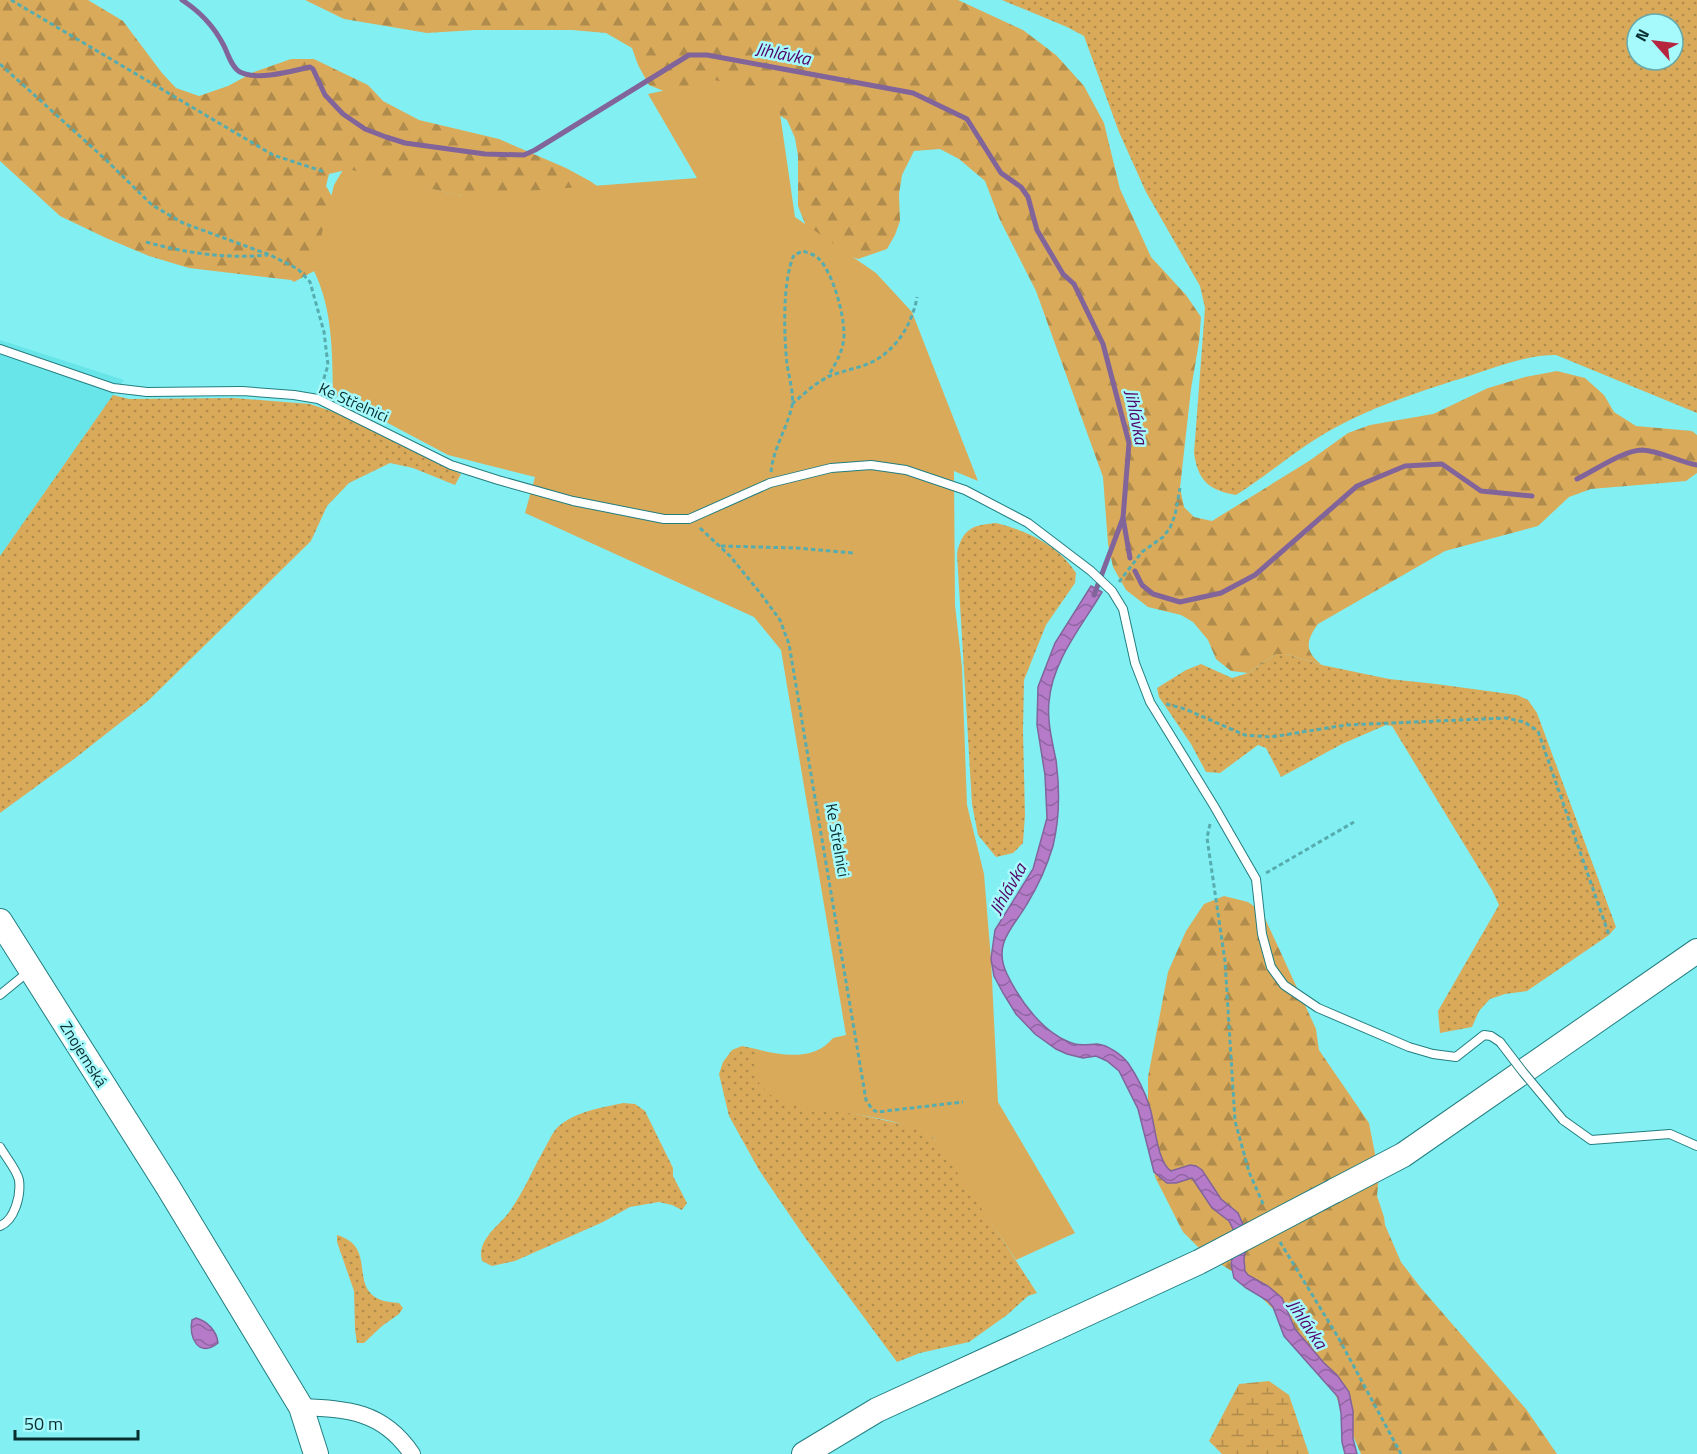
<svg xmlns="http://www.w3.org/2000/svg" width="1697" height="1454" font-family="'Titillium Web',sans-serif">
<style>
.built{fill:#68e5e8}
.grass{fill:url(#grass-dots);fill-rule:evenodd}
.forest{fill:url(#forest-firs)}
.wetland{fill:url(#wetland-marsh)}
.garden{fill:#daaa5b}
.water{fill:url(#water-waves);stroke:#81649a;stroke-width:1.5}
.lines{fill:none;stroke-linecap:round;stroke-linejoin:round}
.stream{stroke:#81649a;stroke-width:5}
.service-casing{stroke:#237d7f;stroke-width:10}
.minor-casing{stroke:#237d7f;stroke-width:18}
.secondary-casing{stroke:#237d7f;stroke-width:26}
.path{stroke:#57acae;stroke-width:3;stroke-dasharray:4.5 3;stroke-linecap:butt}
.service{stroke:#fff;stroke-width:8}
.minor{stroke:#fff;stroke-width:16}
.secondary{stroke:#fff;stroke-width:24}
.service-bridge-casing{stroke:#237d7f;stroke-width:10;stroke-linecap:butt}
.secondary-bridge-casing{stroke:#237d7f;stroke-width:26;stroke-linecap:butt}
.service-bridge{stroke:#fff;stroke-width:8}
.secondary-bridge{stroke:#fff;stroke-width:24}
.labels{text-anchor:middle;stroke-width:5;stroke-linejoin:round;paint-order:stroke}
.street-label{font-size:16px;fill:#092e2f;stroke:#a6fafc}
.water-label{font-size:18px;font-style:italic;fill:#530267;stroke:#a6fafc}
</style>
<defs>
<pattern id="grass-dots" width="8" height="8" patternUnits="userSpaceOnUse" patternTransform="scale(1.5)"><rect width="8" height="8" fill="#daaa5b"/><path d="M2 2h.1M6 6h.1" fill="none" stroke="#af8b4c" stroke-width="1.8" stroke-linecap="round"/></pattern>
<pattern id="forest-firs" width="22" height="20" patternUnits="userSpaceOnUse" patternTransform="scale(1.5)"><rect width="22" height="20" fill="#daaa5b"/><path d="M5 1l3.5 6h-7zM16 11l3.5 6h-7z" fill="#af8b4c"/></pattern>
<pattern id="wetland-marsh" width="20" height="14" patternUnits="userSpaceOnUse" patternTransform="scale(1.5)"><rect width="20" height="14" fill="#daaa5b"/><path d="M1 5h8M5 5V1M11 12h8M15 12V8" fill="none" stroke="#af8b4c"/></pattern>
<pattern id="water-waves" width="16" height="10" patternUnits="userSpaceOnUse" patternTransform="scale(1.5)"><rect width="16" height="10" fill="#b57bc8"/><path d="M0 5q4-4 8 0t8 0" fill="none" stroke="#9165a3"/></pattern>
</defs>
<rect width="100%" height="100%" fill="#82f0f3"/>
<polygon class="built" points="0,340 124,380 0,556"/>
<g class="grass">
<path d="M1002,0H1697V413L1556,355C1527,355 1499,366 1472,375C1419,392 1366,408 1319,437C1291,454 1265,477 1236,495C1209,490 1198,481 1194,453L1205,308L1200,286L1146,192L1119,132L1084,36L1067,27ZM1637,24H1673V60H1637Z"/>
<polygon points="113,395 129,399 234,398 310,404 337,413 461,474 455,485 413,468 390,463 349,483 327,506 311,541 148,701 74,759 0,813 0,556"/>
<path d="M996,523C1028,531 1058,545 1076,573L1075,583L1046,625L1024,680L1023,731L1025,815L1023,843L1013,853L996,857L978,835L972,804L957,554C962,529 972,525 996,523Z"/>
<polygon points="1276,654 1286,654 1322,665 1389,679 1436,684 1517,695 1528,700 1537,713 1616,927 1609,935 1527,991 1505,994 1490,999 1479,1011 1472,1027 1440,1033 1438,1011 1499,905 1492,890 1392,726 1386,725 1342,744 1281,777 1266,748 1258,745 1220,773 1206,772 1191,744 1159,697 1157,688 1186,670 1201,664 1232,678 1248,673"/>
<polygon points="742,1046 756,1049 757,1057 851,1113 916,1127 934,1138 946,1153 1037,1293 1028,1296 1007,1315 969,1342 920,1353 897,1362 806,1239 759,1170 729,1116 719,1074 723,1062 732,1050"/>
<path d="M623,1103L635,1104L645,1111L673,1168V1176L687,1203L682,1210L672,1205L659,1202L630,1207L603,1222L515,1261L492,1266L482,1261C476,1240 499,1226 510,1211C524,1191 534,1167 546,1146C550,1139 553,1131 559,1126C577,1111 601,1108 623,1103Z"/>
<path d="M337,1235C378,1247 348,1287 381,1300C386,1302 393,1302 399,1303L403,1308L399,1314L382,1326L364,1343H357L355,1330L354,1291L337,1242Z"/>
</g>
<g class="forest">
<polygon points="0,0 88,0 123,21 162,73 176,88 199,96 228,86 254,72 291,59 314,59 368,85 383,101 419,120 499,139 566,168 590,181 610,195 538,213 346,170 329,174 326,186 339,209 316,270 294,282 291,280 189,268 149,256 106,238 60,216 0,161"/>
<path d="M305,0H958L1023,30L1056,55L1084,86L1104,123L1120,189L1151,257L1186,295L1201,317L1199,342L1191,389L1180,488L1184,507L1194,517L1212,521L1309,461L1348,433L1370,425L1433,414L1488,388L1525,377L1557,371L1585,378L1604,395L1614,412L1636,426L1692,431L1697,435V473L1686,481L1591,489L1569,497L1538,526L1445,551L1318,624C1306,641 1304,651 1322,665L1286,654H1276L1248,673L1231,671L1216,659L1208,640L1193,622L1181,615L1148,607L1126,590L1113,567L1108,544L1103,477L1036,291L1000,220L985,181L959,159L940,149L914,151L902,175L899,194L900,221L895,235L887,249L858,259L831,249L810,236L798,206V156L795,138L787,120L771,110L666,92L649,85L638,65L632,48L606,33L572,30H475L427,33L344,19Z"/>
<polygon points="1224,896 1248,902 1262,912 1316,1029 1319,1050 1369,1123 1379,1174 1377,1196 1384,1217 1385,1225 1401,1262 1421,1288 1526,1409 1557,1454 1361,1454 1329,1380 1303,1339 1240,1276 1207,1256 1183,1232 1155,1177 1148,1124 1148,1077 1168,972 1186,931 1204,904"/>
</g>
<polygon class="wetland" points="1269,1381 1289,1395 1309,1454 1222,1454 1209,1441 1239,1384"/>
<path class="garden" d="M714,80L777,93L795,217L876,273L912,312L978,481L954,471L955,605L962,667L967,805L984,874L991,959L998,1102L1075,1233L1016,1260L934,1138C909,1123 883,1119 854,1114C822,1108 777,1113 757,1080C750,1070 757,1060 756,1049C781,1056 815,1061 833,1038L846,1035L781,650L754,617L525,513L535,477L448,455L333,394C332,351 333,309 313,269L334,185L344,168L462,196L697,178L648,94Z"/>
<g class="water">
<path d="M1091,586L1102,592C1082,626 1052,661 1049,702C1047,721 1052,741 1056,760C1060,790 1060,817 1053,846C1047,866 1038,886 1027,904C1014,927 992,943 1007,974C1020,1001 1044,1035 1075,1044C1083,1046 1090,1044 1097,1044C1108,1045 1122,1055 1128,1063C1137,1076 1145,1092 1150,1108C1155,1124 1157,1162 1171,1171L1190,1165L1196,1166L1202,1170L1221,1199L1238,1213L1248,1236L1244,1259L1245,1271L1248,1275L1268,1286L1282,1298L1295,1329L1324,1363L1337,1375L1349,1392L1353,1411V1439L1357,1454H1345L1342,1442L1341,1413L1338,1397L1284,1336L1273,1307L1268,1301L1246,1288L1234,1278L1231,1264L1235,1243L1233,1229L1229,1221L1212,1208L1192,1178L1176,1183H1167L1154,1172L1138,1109L1119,1071L1107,1061L1096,1056L1083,1058L1067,1054L1056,1049L1035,1034L1016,1014L1003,993L994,976L991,959L995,930L1033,869L1047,818L1045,775L1037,725L1038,687L1055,643Z"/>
<path d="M196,1318C207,1321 217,1331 218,1343C199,1359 188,1337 192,1320Z"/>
</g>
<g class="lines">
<g class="stream">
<path d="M182,0C199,11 214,27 223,44C228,53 231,67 240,72C258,81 292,71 310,67L313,69L325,95L343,114L365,129L386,137L405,143L485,154L524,155L535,150L689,55H707L913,93L967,119L1001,173L1021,187L1028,197L1037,230L1063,274L1074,284L1103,344L1129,443L1123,518L1094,595"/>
<path d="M1577,479C1594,471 1624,450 1642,450C1661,451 1679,462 1697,465"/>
<polyline points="1123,518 1130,558"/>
<polyline points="1135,571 1142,585 1153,594 1180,602 1221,593 1255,575 1357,486 1405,466 1442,464 1481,491 1532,496"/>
</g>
<g class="service-casing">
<g id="service">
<polyline points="0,349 113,388 147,392 242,391 294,395 318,399 451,465 498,480 573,501 664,519 689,519 770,483 831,468 871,465 906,470 965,490 1028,523 1091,571 1112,591 1123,609 1135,663 1150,702 1214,806 1256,879 1262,934 1271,967 1284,985 1318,1008 1409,1047 1433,1054 1456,1057 1484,1035 1491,1036 1500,1042"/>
<polyline points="0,995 28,972"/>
<polyline points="1563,1120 1591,1140 1670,1134 1697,1146"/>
<path d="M0,1147C5,1156 17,1170 19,1180C21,1195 15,1220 0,1226"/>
</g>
</g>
<g class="minor-casing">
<path id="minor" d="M301,1407C348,1409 383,1411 412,1454"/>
</g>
<g class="secondary-casing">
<g id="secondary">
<polyline points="0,921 168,1187 301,1407 316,1454"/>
<polyline points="1334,1191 1403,1155 1697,951"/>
<polyline points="804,1454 877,1410 1058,1327"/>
</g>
</g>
<g class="path">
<polyline points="11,0 273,155 325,172"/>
<polyline points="0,64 104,158 152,205 183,223 270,255 298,269 310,282 324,332 328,365 321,388"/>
<path d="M146,242C186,253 227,259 268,255"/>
<path d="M792,404C803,395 816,382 830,376C844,370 861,368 874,361C897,349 913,322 917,297"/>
<path d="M771,472C773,449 787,428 792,406C794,394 789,377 787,364C784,336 782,281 794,255L803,251C808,253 816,255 819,259C833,273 844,314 844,334C844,350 836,363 828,376"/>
<polyline points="700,528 730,556 761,594 780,620 789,644 866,1100 872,1109 877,1112 963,1102"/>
<polyline points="721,546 797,548 853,553"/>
<polyline points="1119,582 1142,552 1163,537 1170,528 1175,515 1180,488"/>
<polyline points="1166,704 1185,709 1245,735 1271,737 1346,725 1506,718 1524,722 1538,731 1609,935"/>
<polyline points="1210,824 1207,838 1225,961 1235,1121 1249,1172 1264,1206"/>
<polyline points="1266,873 1354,822"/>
<polyline points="1280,1242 1338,1337 1401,1454"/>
</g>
<use href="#service" class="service"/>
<use href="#minor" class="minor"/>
<use href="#secondary" class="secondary"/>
<g class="service-bridge-casing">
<polyline id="service-bridge" points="1500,1042 1523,1072 1563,1120"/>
</g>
<g class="secondary-bridge-casing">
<polyline id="secondary-bridge" points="1058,1327 1199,1262 1334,1191"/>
</g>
<use href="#service-bridge" class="service-bridge"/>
<use href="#secondary-bridge" class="secondary-bridge"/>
</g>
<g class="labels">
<g class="street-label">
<text transform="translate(354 402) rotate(24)" y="6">Ke Střelnici</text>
<text transform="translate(838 840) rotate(80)" y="6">Ke Střelnici</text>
<text transform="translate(84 1054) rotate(58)" y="6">Znojemská</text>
</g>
<g class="water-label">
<text transform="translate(783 54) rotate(11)" y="6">Jihlávka</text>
<text transform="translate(1136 417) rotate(79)" y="6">Jihlávka</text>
<text transform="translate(1008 889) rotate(-60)" y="6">Jihlávka</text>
<text transform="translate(1307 1324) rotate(56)" y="6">Jihlávka</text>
</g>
</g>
<g transform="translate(1655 42) rotate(298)"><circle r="28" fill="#a6fafc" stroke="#67a8aa" stroke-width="1.5"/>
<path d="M0-4.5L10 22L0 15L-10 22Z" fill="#b6243e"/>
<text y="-9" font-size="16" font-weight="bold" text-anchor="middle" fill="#092e2f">N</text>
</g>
<path d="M15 1430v9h123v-9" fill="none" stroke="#092e2f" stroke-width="3"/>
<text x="24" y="1430" font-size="18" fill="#092e2f" stroke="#a6fafc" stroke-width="4.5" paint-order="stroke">50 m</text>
</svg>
